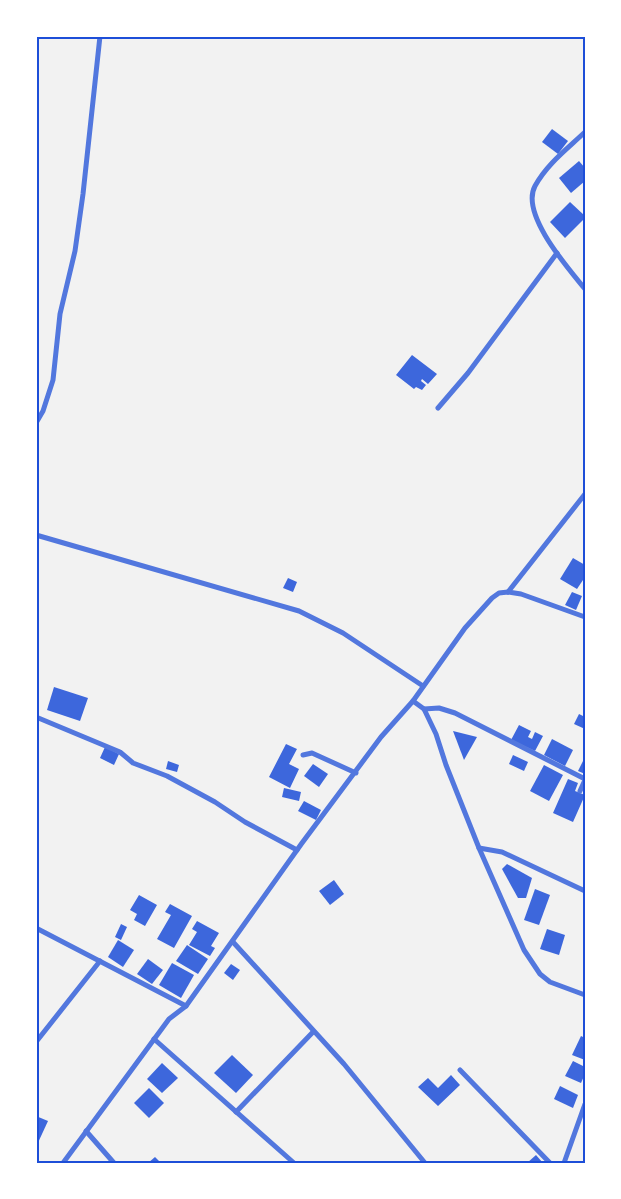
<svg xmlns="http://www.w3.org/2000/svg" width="621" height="1199" font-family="Manrope,sans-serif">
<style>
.building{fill:#3d67dc}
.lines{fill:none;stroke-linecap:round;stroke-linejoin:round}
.minor{stroke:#5277de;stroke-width:5}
.neatline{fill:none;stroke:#1d4ed8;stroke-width:2}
</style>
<rect width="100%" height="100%" fill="#f2f2f2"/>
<g class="building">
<polygon points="552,129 568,141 558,154 542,142"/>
<polygon points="579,161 585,168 585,181 571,193 559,178"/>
<polygon points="570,202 585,216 585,218 565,238 550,222"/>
<polygon points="412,355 437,374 428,384 422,379 421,381 426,385 422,390 416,387 414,389 396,375"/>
<polygon points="573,558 585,565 585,577 577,589 560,579"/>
<polygon points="288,578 297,582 293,592 283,588"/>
<polygon points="572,592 582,596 576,610 565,605"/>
<polygon points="54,687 88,698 80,721 47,710"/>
<polygon points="579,714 585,717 585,729 574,724"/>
<polygon points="519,725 531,731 528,737 532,739 535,732 543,736 535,751 511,740"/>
<polygon points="453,731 477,737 464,760"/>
<polygon points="552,739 573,750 565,766 544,755"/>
<polygon points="286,744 297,749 289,764 299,769 290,788 269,777"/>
<polygon points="105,747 119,754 114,765 100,758"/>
<polygon points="513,755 528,762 524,771 509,764"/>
<polygon points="585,757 585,774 578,771"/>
<polygon points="168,761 179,765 177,772 166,769"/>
<polygon points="313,764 328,774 319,787 304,776"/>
<polygon points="544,765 563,775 549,801 530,791"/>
<polygon points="568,779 578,783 575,791 585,795 573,822 553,813"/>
<polygon points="284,788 301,792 299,801 282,797"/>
<polygon points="304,801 321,810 316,820 298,811"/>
<polygon points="507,864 532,878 526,898 518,898 502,869"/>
<polygon points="334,880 344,894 330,905 319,891"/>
<polygon points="535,889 550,895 539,925 524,920"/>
<polygon points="139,895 157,905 145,926 134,920 137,914 130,910"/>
<polygon points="170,904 192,916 174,948 157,939 171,915 165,912"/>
<polygon points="197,921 219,933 211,946 215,948 210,956 189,945 197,932 192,929"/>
<polygon points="121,924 127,927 121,940 115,937"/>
<polygon points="547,929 565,935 559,955 540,949"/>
<polygon points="118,940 134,950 123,967 108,957"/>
<polygon points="187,945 208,959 198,974 176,961"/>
<polygon points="148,959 163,970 152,984 137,974"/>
<polygon points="172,963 194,975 181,998 159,985"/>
<polygon points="231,964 240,970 233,980 224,973"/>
<polygon points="581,1036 585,1038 585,1060 572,1055"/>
<polygon points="232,1055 253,1075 236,1093 214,1073"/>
<polygon points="573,1061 585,1067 585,1074 581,1083 565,1076"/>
<polygon points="162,1063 178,1078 162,1093 147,1079"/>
<polygon points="451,1075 460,1085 438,1106 418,1087 428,1078 438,1088"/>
<polygon points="560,1086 578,1095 573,1108 554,1099"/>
<polygon points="149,1088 164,1103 149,1118 134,1103"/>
<polygon points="36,1116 48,1121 36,1147"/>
<polygon points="536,1155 543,1163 527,1163"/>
<polygon points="155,1157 161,1163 148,1163"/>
</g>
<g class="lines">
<g class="minor">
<path d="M585,132C567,149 547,164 535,186C520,214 568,268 585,289"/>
<polyline points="438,408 468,373 557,253"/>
<polyline points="36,423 43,411 53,380 60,314 75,251 83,194 100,36"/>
<polyline points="36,535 299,611 343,633 423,686"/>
<polyline points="508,592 585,494"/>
<polyline points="413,701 424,709 436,734 446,765 479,848 524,950 540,974 550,982 585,995"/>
<polyline points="424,709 439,708 455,713 585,779"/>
<polyline points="36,717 120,752 133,763 167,776 215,802 245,822 297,850"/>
<polyline points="303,755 312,753 356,773"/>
<polyline points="580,791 585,780"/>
<polyline points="479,848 502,852 585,891"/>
<polyline points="36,928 186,1006"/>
<polyline points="233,942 344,1064 425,1163"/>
<polyline points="154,1039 294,1163"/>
<polyline points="36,1042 100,961"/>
<polyline points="460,1070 550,1163"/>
<polyline points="236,1112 313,1032"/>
<polyline points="86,1131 114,1163"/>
<polyline points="63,1163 169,1019 186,1006 302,843 381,737 413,701 465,628 492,598 499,593 508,592 521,594 585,617"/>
<polyline points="564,1163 585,1104"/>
</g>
</g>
<rect width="621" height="1199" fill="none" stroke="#ffffff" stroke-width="75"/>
<rect x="38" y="38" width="546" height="1124" class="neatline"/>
</svg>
